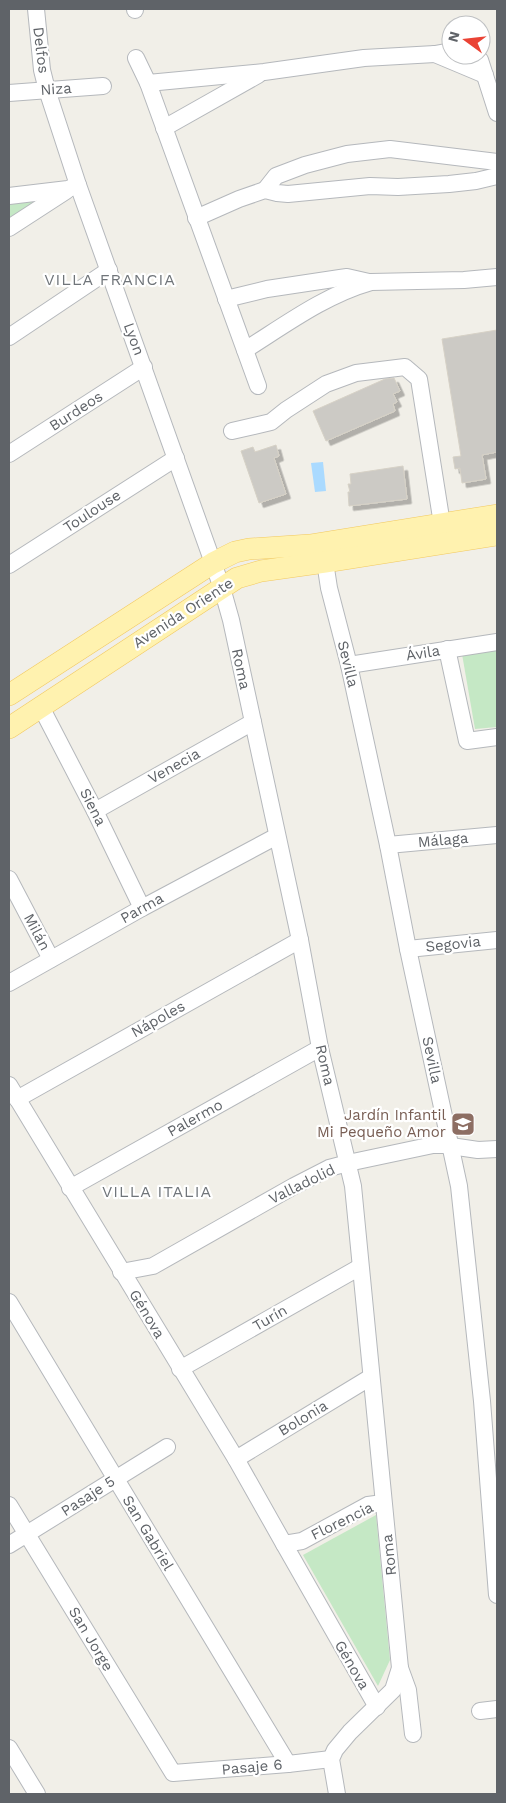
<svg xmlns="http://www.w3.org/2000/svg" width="506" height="1803" font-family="'Work Sans',sans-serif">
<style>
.green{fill:#c5e8c5}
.water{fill:#aadaff}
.building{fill:#cccac5;stroke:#d6d1c6;filter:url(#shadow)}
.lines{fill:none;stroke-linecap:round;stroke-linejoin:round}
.minor-casing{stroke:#b5b8bc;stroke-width:18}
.major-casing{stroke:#f2c960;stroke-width:22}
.minor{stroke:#fff;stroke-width:16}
.major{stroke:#fff2af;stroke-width:21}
.labels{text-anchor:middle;stroke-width:4.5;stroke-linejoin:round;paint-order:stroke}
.street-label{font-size:15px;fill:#5f6368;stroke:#fff}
.education-label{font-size:15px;fill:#785e54;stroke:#fff;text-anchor:end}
.neighbourhood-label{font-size:16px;letter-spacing:1px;fill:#70757a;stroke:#fff}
</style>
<defs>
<filter id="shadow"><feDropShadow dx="4.5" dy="4.5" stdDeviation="0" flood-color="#0004"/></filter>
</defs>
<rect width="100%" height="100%" fill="#f1efe8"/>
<g class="green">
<polygon points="42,198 9,220 9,202"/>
<polygon points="497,650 497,727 475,729 462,654"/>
<polygon points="376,1515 390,1660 378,1686 303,1555"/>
</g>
<polygon class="water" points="323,462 326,491 315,492 311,463"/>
<g class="building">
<polygon points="497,330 497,452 482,455 486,479 462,483 460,468 455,469 453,457 461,456 442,339"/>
<polygon points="394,378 400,391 393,394 397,402 393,404 395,411 326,441 313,411 385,379"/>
<polygon points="276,445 279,456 274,458 286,494 259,503 241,451 253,447 255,452"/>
<polygon points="403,466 407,499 349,506 348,492 350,492 348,484 351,484 350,474"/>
</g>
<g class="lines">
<g class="minor-casing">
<g id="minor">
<polyline points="36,9 42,70 47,90 78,185 222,588 231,620 300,940 320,1048 353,1186 400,1668 393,1690 350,1732 335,1750 331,1759 337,1794"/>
<polyline points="135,9 135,10"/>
<polyline points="435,54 485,75"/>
<polyline points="475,55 480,60 497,113"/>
<polyline points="136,58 148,83 258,386"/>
<polyline points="148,83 264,72 364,58 435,54 451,51"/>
<polyline points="9,93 103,86"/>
<polyline points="164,128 258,75"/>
<polyline points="265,190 276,176 305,165 347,154 390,149 497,162"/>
<polyline points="9,196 68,189 78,185"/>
<polyline points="196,218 239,199 265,190 277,193 288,194 370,186 398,187 449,184 476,181 497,176"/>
<polyline points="9,228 66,191"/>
<polyline points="226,299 267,289 340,278 347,277 369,282"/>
<polyline points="9,337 109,270"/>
<path d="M245,350C285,325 325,295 371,282L464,280L497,277"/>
<polyline points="232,431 271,422 286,410 326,384 356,373 405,367 419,379 442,524"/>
<polyline points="9,454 144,367"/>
<polyline points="325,562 329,588 349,665 388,845 408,949 459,1186 482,1401 497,1595"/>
<polyline points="9,565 176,458"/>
<polyline points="447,649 467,741 497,737"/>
<polyline points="349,665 497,642"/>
<polyline points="41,707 95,811 142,908"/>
<polyline points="95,811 253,722"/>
<polyline points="388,845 497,835"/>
<polyline points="9,879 51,959"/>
<polyline points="408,949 497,940"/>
<polyline points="9,983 142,908 277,836"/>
<polyline points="9,1085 236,1459 284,1544 302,1541 368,1505 383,1503"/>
<polyline points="17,1099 300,940"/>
<polyline points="70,1188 320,1048"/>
<polyline points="121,1272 153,1266 294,1186 329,1168 348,1163 433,1145 444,1145 478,1150 497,1149"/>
<polyline points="9,1302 288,1764"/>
<polyline points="180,1369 360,1267"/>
<polyline points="236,1459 371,1377"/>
<polyline points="9,1505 173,1773 288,1764 331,1759"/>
<polyline points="284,1544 377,1707"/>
<polyline points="9,1545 167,1447"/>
<polyline points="400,1668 408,1690 413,1734"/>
<polyline points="480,1711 497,1709"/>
<polyline points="9,1748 37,1794"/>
</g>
</g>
<g class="major-casing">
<g id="major">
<polyline points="9,695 213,563 235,552 249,549 310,545 497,515"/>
<polyline points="9,728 237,578 261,571 325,562 497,535"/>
</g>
</g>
<use href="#minor" class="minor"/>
<use href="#major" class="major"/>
</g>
<defs>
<g id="school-square" transform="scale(1.25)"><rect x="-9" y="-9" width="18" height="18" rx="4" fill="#8d6e63" stroke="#fff"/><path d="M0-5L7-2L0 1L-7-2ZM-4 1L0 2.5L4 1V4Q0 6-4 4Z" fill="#fff"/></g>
</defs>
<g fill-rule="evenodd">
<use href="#school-square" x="463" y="1124"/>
</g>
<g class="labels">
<g class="street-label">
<text transform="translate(41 50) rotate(83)" y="5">Delfos</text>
<text transform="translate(56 89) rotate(-4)" y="5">Niza</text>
<text transform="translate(134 339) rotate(70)" y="5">Lyon</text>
<text transform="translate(76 411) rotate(-33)" y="5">Burdeos</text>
<text transform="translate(92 511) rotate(-33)" y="5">Toulouse</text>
<text transform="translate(183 613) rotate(-33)" y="5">Avenida Oriente</text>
<text transform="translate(423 653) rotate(-9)" y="5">Ávila</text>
<text transform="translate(348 664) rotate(76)" y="5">Sevilla</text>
<text transform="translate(241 669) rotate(78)" y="5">Roma</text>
<text transform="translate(174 766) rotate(-29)" y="5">Venecia</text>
<text transform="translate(93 807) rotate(63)" y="5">Siena</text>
<text transform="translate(443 840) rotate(-5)" y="5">Málaga</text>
<text transform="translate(142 908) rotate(-29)" y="5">Parma</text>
<text transform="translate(37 932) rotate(62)" y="5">Milán</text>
<text transform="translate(453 944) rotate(-6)" y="5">Segovia</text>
<text transform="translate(158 1019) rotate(-29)" y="5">Nápoles</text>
<text transform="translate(432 1060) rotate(78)" y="5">Sevilla</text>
<text transform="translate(325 1065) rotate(77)" y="5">Roma</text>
<text transform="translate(195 1118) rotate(-29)" y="5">Palermo</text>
<text transform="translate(302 1184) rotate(-26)" y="5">Valladolid</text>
<text transform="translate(147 1314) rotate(59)" y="5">Génova</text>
<text transform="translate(270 1318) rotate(-30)" y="5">Turín</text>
<text transform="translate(303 1418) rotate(-31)" y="5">Bolonia</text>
<text transform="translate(88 1496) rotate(-33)" y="5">Pasaje 5</text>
<text transform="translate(342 1521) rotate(-26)" y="5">Florencia</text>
<text transform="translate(148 1533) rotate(59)" y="5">San Gabriel</text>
<text transform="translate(389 1555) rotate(-96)" y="5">Roma</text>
<text transform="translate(91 1639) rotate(59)" y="5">San Jorge</text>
<text transform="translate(352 1665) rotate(60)" y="5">Génova</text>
<text transform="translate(252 1767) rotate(-5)" y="5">Pasaje 6</text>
</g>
<g class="education-label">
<text x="446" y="1120">Jardín Infantil<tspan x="446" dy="17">Mi Pequeño Amor</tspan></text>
</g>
<g class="neighbourhood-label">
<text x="110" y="285">VILLA FRANCIA</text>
<text x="157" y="1197">VILLA ITALIA</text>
</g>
</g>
<rect width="506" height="1803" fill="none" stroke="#5f6368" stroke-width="20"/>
<g transform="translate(466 40) rotate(285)"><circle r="24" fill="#ffffff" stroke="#bfc1c3"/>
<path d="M0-4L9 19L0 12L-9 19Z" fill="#ea4335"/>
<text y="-8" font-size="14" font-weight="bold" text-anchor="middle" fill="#5f6368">N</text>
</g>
</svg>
